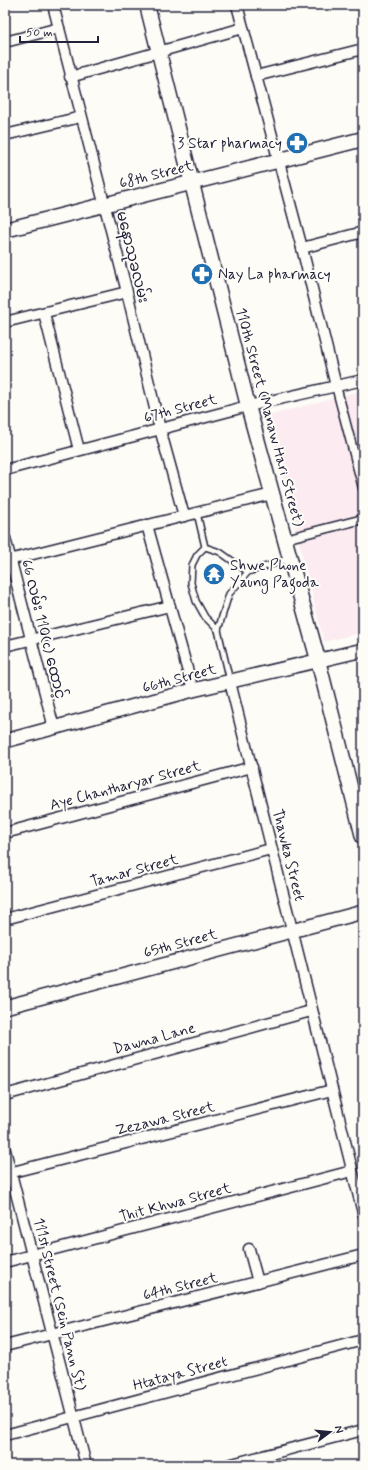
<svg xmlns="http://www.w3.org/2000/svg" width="368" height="1470" font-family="Mynerve,'Noto Sans Myanmar',sans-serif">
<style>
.built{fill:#fcebf0}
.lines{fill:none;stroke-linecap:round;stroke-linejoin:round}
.service-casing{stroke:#22223b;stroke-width:8}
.pedestrian-casing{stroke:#22223b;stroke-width:11}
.minor-casing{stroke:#22223b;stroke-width:13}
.tertiary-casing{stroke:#22223b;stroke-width:16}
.secondary-casing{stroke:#22223b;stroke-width:17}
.service{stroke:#fdfcf7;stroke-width:5}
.pedestrian{stroke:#fdfcf7;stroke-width:8}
.minor{stroke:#fdfcf7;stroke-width:10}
.tertiary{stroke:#fdfcf7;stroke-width:13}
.secondary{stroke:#fdfcf7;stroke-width:14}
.labels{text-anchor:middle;stroke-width:4;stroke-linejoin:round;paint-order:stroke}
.poi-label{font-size:15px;fill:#22223b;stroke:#fdfcf7;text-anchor:start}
.street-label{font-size:15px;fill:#22223b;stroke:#fdfcf7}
</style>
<rect width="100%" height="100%" fill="#fdfcf7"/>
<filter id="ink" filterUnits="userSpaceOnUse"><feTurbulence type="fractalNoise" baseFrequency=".025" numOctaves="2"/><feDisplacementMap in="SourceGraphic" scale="8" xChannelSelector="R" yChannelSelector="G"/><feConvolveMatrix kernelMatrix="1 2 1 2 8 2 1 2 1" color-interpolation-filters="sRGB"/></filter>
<g filter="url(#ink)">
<polygon class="built" points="363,390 363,632 324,642 268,416"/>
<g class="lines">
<g class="service-casing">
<g id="service">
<polyline points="197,513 205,547 197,555 192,565 191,583 196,601 205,617 218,630 230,681"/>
<polyline points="205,547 220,552 248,572"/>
<polyline points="218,630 229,594 248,572 289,559"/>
</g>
</g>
<g class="pedestrian-casing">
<g id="pedestrian">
<polyline points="336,386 363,488"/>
<polyline points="285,539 363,519"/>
</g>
</g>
<g class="minor-casing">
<g id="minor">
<polyline points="53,5 127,292 160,429 184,516"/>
<polyline points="237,5 302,248 336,386"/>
<polyline points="5,42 59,28"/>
<polyline points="256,76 363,49"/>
<polyline points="70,77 243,28"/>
<polyline points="5,135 81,117"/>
<polyline points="302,248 363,232"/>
<polyline points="44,313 79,450"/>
<polyline points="5,322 127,292"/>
<polyline points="5,470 248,406 363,380"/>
<polyline points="147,525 193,690"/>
<polyline points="5,538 54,728"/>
<polyline points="5,561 272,494"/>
<polyline points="5,646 170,606"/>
<polyline points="230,682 363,1213"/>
<polyline points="5,833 252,767"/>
<polyline points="5,919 271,849"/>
<polyline points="5,1095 311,1011"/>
<polyline points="5,1150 86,1465"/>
<polyline points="5,1174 332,1090"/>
<polyline points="249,1249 258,1282"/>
<polyline points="5,1262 352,1171"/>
<polyline points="5,1346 363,1255"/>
<polyline points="5,1435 363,1340"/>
<polyline points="228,1465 363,1430"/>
</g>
</g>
<g class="tertiary-casing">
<g id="tertiary">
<polyline points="5,741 193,690 363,650"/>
<polyline points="5,1007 363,912"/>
</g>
</g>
<g class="secondary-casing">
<g id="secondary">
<polyline points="147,5 248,406 318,660 363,837"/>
<polyline points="5,230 363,139"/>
</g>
</g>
<use href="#service" class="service"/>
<use href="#pedestrian" class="pedestrian"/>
<use href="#minor" class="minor"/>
<use href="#tertiary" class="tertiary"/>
<use href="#secondary" class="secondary"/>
</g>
</g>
<defs>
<g id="pharmacy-disc" transform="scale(1.15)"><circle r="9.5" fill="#1f6fb2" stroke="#fdfcf7"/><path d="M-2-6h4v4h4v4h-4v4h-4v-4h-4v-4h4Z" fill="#fff"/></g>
<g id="temple-disc" transform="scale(1.15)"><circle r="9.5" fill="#1f6fb2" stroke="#fdfcf7"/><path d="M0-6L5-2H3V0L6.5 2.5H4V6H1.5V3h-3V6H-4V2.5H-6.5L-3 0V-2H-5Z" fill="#fff"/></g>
</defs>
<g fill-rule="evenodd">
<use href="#pharmacy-disc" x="297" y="143"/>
<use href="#pharmacy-disc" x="202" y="274"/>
<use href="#temple-disc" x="214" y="574"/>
</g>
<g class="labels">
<g class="poi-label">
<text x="282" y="148" text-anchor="end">3 Star pharmacy</text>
<text x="218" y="279">Nay La pharmacy</text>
<text x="230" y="570">Shwe Phone<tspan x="230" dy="17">Yaung Pagoda</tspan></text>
</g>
<g class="street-label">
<text transform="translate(156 174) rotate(-14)" y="5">68th Street</text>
<text transform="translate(133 257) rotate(76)" y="5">မနောသုခလမ်း</text>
<text transform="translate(180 408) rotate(-15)" y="5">67th Street</text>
<text transform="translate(270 417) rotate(75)" y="5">110th Street (Manaw Hari Street)</text>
<text transform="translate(44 629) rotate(76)" y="5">66 လမ်း 110(c) ထောင့်</text>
<text transform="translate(179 678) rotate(-15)" y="5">66th Street</text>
<text transform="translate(125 785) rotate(-15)" y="5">Aye Chantharyar Street</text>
<text transform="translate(289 855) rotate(76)" y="5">Thawka Street</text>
<text transform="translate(134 870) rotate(-15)" y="5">Tamar Street</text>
<text transform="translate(180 943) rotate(-15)" y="5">65th Street</text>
<text transform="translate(154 1038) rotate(-15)" y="5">Dawna Lane</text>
<text transform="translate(165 1118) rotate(-14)" y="5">Zezawa Street</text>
<text transform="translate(175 1202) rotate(-15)" y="5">Thit Khwa Street</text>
<text transform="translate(180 1286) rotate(-14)" y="5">64th Street</text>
<text transform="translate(60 1304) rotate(76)" y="5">111st Street (Sein Pann St)</text>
<text transform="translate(180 1373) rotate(-15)" y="5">Htataya Street</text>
</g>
</g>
<rect width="368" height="1470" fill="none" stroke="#fdfcf7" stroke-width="20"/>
<rect x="10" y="10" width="348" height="1450" fill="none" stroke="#22223b" stroke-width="1.5" filter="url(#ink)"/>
<g transform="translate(330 1432) rotate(74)" stroke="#fdfcf7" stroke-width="3" paint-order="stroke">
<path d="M0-3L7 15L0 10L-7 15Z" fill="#22223b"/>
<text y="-6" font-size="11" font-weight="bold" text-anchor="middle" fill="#22223b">N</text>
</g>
<path d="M20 36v6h78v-6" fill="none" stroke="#22223b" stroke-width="2"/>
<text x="26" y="36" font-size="12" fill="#22223b" stroke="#fdfcf7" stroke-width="3" paint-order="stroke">50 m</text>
</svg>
